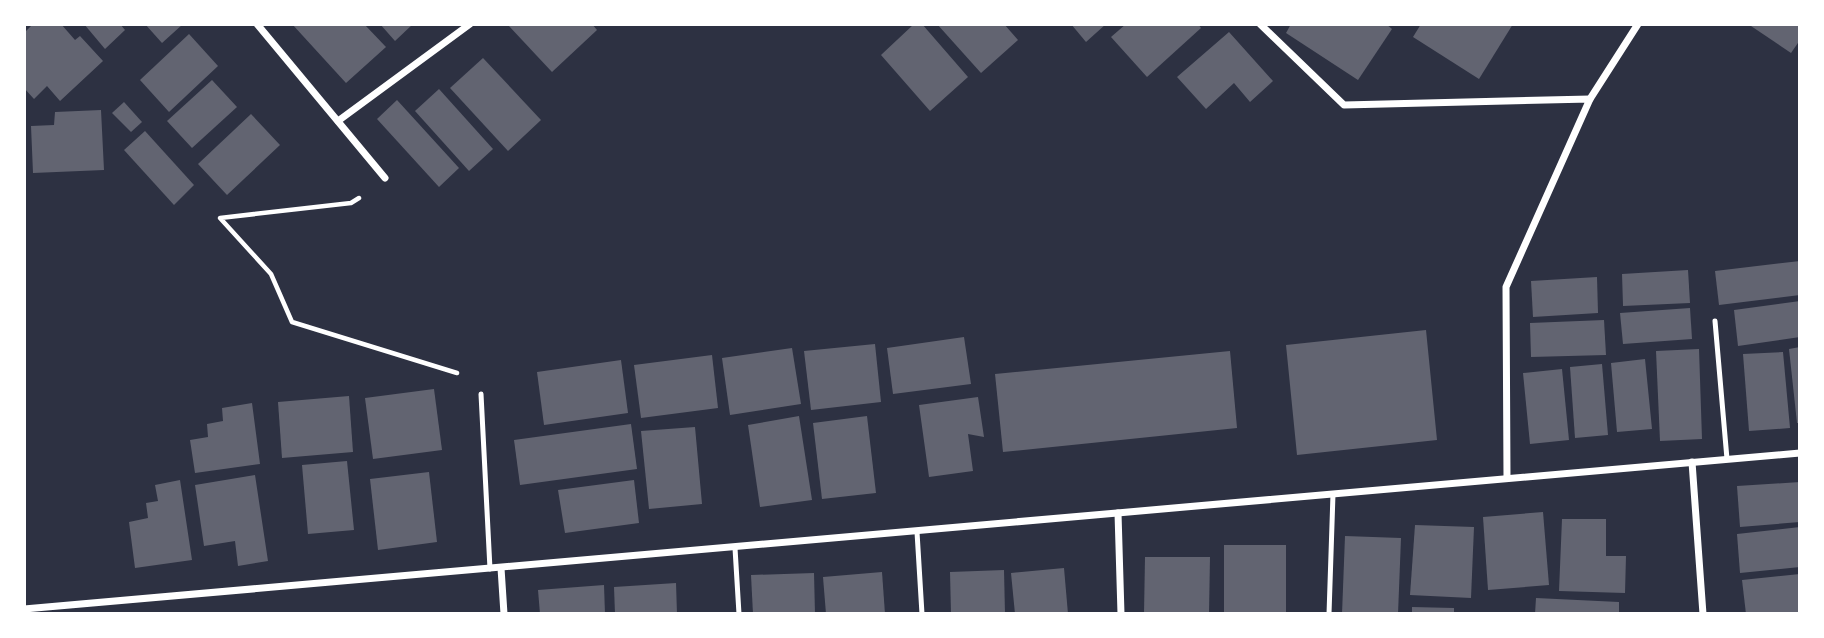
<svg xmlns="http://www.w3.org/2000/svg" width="1824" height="638" font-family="'Space Grotesk',sans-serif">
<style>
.building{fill:#626471}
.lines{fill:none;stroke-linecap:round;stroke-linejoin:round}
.path{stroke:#fff;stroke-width:4.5}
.service{stroke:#fff;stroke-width:5}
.minor{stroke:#fff;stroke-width:7}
</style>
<rect width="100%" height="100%" fill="#2d3142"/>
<g class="building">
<polygon points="33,24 61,24 75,40 80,36 103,61 60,101 47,86 34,99 24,88 24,33"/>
<polygon points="84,24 120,24 125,30 105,49"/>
<polygon points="145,24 183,24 162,43"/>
<polygon points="292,24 364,24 386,47 346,83"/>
<polygon points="380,24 413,24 395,41"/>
<polygon points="507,24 592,24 597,30 552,72"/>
<polygon points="914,24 922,24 968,77 930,111 881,55"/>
<polygon points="937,24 1004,24 1018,40 981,73"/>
<polygon points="1071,24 1106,24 1086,42"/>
<polygon points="1126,24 1198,24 1201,28 1147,77 1111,37"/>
<polygon points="1291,24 1386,24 1392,29 1358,80 1286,33"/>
<polygon points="1421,24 1513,24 1479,79 1413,37"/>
<polygon points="1748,24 1800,24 1800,40 1791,53"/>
<polygon points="1229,32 1273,81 1250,102 1234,83 1206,109 1177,77"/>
<polygon points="189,34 218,66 169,112 140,80"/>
<polygon points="483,58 541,120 508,151 450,88"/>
<polygon points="212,80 237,107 192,148 167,121"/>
<polygon points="439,89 493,149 469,171 415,111"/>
<polygon points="397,100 459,168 439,187 377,119"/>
<polygon points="124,102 142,122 131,132 112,113"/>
<polygon points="101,110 104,170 33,173 31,126 54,125 55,112"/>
<polygon points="251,114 280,145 227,195 198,164"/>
<polygon points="145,131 194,185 174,205 124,150"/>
<polygon points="1800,261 1800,295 1719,305 1715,271"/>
<polygon points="1688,270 1690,303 1623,306 1622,274"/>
<polygon points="1597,277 1598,313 1533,317 1531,281"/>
<polygon points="1800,301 1800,337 1738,346 1734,310"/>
<polygon points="1690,308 1692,339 1623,344 1620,313"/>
<polygon points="1604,320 1606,355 1531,357 1530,323"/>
<polygon points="1426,330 1437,440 1297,455 1286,345"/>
<polygon points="964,337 971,384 893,394 887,348"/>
<polygon points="875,344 881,402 811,410 804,351"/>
<polygon points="1800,347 1800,423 1797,423 1789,349"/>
<polygon points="792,348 801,404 730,415 722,358"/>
<polygon points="1699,349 1702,439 1660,441 1656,351"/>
<polygon points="1230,351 1237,428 1003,452 995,374"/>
<polygon points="1783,352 1790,428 1749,431 1743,354"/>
<polygon points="712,355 718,408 641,418 634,365"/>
<polygon points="1645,359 1652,429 1617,432 1611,363"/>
<polygon points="621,360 628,413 544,425 537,372"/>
<polygon points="1602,364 1608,435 1575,438 1570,367"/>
<polygon points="1562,369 1569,440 1530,444 1523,373"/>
<polygon points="434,389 442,450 373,459 365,398"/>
<polygon points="349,396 353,452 282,458 278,402"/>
<polygon points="978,397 984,437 968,434 973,471 929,477 919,405"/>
<polygon points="252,403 260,464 195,473 190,440 208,437 207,424 223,421 222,408"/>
<polygon points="799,416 812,500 760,507 748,425"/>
<polygon points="867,416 876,493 822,499 813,423"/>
<polygon points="631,424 637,469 520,485 514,440"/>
<polygon points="695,427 702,504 649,509 641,431"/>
<polygon points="347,461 354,530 308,534 302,465"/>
<polygon points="429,472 437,542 378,550 370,479"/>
<polygon points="255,475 268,561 238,566 235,541 204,546 195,485"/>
<polygon points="180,480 192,560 135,568 129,522 148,518 146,503 158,501 155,485"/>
<polygon points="634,480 639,523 565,533 558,490"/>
<polygon points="1800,482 1800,522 1740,527 1737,486"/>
<polygon points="1543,512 1549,585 1488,590 1483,517"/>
<polygon points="1562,519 1606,519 1606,556 1626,556 1625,593 1559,591"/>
<polygon points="1415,525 1474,527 1471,598 1410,595"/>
<polygon points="1800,527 1800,567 1740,573 1737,534"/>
<polygon points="1345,536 1401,538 1398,614 1342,614"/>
<rect x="1224" y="545" width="62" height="69"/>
<polygon points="1145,557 1210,557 1209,614 1144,614"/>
<polygon points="1064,568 1068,614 1015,614 1011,573"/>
<polygon points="1004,570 1005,614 951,614 950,572"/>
<polygon points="882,572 885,614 826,614 823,577"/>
<polygon points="814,573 815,614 753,614 751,575"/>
<polygon points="1800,574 1800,612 1746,614 1742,580"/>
<polygon points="676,583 677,614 615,614 614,587"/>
<polygon points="604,585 605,614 540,614 538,590"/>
<polygon points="1536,598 1619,602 1619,614 1535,614"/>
<polygon points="1412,607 1454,608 1454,614 1412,614"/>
</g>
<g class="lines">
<polyline class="path" points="359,198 351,203 220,218 271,274 292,322 457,373"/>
<g class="service">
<polyline points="1715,321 1727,459"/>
<polyline points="481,394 490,569"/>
<polyline points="917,532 922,614"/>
<polyline points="735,548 739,614"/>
<polyline points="1329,614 1333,494"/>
</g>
<g class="minor">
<polyline points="257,24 385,178"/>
<polyline points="1260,24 1344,105 1590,99 1506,287 1507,478"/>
<polyline points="1590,99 1638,24"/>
<polyline points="338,121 470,24"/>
<polyline points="1692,462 1703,614"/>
<polyline points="1118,513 1121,614"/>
<polyline points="501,568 504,614"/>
<polyline points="24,609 1800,453"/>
</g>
</g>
<rect width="1824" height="638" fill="none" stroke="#ffffff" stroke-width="52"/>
</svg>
